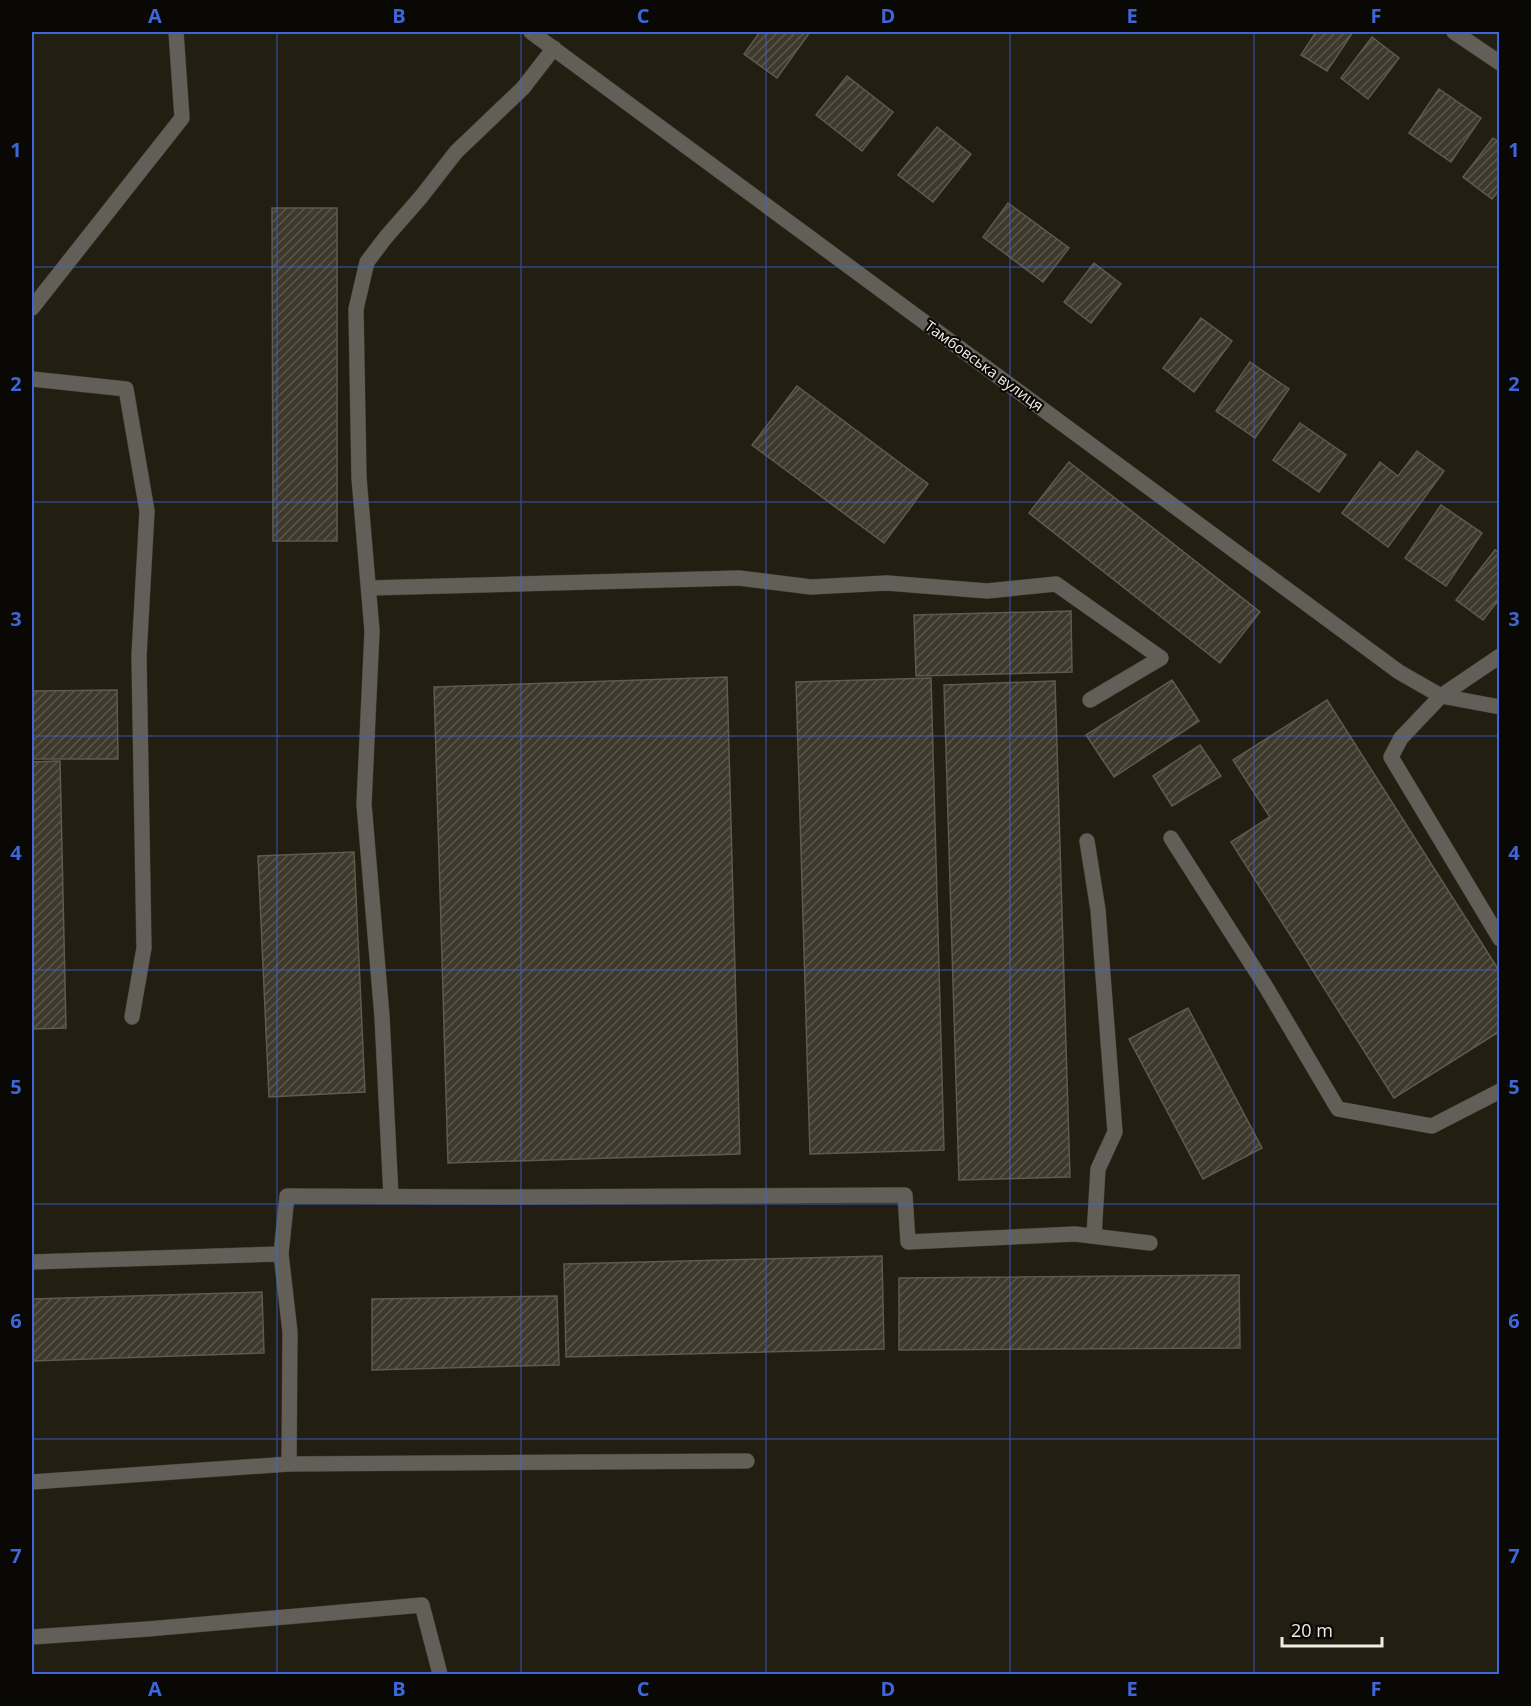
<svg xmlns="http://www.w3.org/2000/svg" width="1531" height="1706" font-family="'Open Sans',sans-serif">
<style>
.building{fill:url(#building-hatch);stroke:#605a4d;stroke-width:1.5}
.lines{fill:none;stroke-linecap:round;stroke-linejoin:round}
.service-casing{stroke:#403b30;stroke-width:16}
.minor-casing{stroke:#403b30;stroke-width:16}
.service{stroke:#625f59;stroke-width:15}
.minor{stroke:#625f59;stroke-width:15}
.grid{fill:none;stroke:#3d66da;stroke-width:1.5;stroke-opacity:0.55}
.labels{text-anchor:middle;stroke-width:4.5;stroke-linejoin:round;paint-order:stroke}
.street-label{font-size:15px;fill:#f1ede5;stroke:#0a0804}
.neatline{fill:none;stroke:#3d66da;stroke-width:2}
.grid-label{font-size:20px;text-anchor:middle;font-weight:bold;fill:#3d66da}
</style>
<defs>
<pattern id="building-hatch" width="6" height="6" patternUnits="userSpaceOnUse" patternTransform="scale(1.5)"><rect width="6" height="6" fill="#3f392d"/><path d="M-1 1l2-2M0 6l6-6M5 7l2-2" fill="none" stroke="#5b564b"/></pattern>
</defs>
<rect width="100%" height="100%" fill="#231e12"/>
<g class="building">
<polygon points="760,32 810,32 777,78 744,54"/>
<polygon points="1316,32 1353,32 1327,71 1301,55"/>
<polygon points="1372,37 1399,58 1368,99 1341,78"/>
<polygon points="847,76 893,112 862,151 816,115"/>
<polygon points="1439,89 1481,118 1451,162 1409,133"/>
<polygon points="937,127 971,154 933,202 898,175"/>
<polygon points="1493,138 1500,143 1500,189 1492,199 1463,177"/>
<polygon points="1008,203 1069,248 1043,282 983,237"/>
<polygon points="272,208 337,208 337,541 273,541"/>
<polygon points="1094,263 1121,284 1091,323 1064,302"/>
<polygon points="1201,318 1232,341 1194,392 1163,368"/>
<polygon points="1250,362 1289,389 1255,438 1216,411"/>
<polygon points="797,386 928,484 884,543 752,445"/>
<polygon points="1300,423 1346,455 1319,492 1273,460"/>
<polygon points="1417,451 1444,471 1388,547 1342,513 1380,462 1398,476"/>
<polygon points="1069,462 1260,612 1220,663 1029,513"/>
<polygon points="1441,505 1482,533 1446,586 1405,558"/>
<polygon points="1495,550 1500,553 1500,598 1483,620 1456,600"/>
<polygon points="1071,611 1072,672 916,676 914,615"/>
<polygon points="727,677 740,1154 448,1163 434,687"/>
<polygon points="931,678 944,1150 810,1154 796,682"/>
<polygon points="1172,680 1199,721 1114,777 1086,735"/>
<polygon points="1055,681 1070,1177 959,1180 944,685"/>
<polygon points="117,690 118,759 32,759 32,691"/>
<polygon points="1327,700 1500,972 1500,1031 1394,1098 1231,842 1270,817 1233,760"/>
<polygon points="1200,745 1221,776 1172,806 1153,776"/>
<polygon points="60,761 66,1028 32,1029 32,762"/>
<polygon points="354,852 365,1092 269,1097 258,856"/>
<polygon points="1188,1008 1262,1148 1203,1179 1129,1039"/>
<polygon points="882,1256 884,1349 566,1357 564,1264"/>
<polygon points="1239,1275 1240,1348 899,1350 899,1278"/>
<polygon points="262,1292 264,1353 32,1361 32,1299"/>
<polygon points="557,1296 559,1365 372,1370 372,1299"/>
</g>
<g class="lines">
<g class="service-casing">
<g id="service">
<polyline points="32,308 182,118 176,32"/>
<polyline points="32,379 126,389 147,511 139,656 144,948 132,1017"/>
<polyline points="369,588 739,578 811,587 887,583 987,591 1056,584 1161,658 1090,700"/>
<polyline points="1441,696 1401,738 1391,757 1500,939"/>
<polyline points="1171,838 1266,987 1338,1109 1432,1126 1500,1091"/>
<polyline points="1087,841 1098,910 1115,1132 1098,1169 1094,1236"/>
<polyline points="391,1196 382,1017 364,804 372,631 359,478 356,309 367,262 386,237 421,197 456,152 523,88 554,48"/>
<polyline points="281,1254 287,1196 491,1197 905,1195 908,1242 1075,1234 1150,1243"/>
<polyline points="32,1262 281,1254 290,1332 289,1464"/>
<polyline points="32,1482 289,1464 747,1461"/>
<polyline points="32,1637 148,1629 422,1605 440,1674"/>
</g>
</g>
<g class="minor-casing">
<g id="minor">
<polyline points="531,32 1399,672 1441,696 1500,707"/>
<polyline points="1454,32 1500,63"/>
<polyline points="1441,696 1500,656"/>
</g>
</g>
<use href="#service" class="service"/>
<use href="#minor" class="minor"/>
</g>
<path class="grid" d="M277,32V1674M521,32V1674M766,32V1674M1010,32V1674M1254,32V1674M32,267H1500M32,502H1500M32,736H1500M32,970H1500M32,1204H1500M32,1439H1500"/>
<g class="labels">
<g class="street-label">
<text transform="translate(984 366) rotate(36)" y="5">Тамбовська вулиця</text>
</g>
</g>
<rect width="1531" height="1706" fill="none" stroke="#0a0804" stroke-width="66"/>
<path d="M1282 1637v9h100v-9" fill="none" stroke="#f1ede5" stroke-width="3"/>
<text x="1291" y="1637" font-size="18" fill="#f1ede5" stroke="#0a0804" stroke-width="4.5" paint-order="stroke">20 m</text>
<rect x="33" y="33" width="1465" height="1640" class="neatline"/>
<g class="grid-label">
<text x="155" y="23">A</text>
<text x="399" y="23">B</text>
<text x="643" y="23">C</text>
<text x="888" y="23">D</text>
<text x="1132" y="23">E</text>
<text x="1376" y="23">F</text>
<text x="16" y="157">1</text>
<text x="1514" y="157">1</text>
<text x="16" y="391">2</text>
<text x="1514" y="391">2</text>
<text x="16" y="626">3</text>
<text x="1514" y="626">3</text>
<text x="16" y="860">4</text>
<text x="1514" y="860">4</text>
<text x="16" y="1094">5</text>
<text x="1514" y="1094">5</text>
<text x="16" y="1328">6</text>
<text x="1514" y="1328">6</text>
<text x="16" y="1563">7</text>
<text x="1514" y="1563">7</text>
<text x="155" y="1696">A</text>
<text x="399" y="1696">B</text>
<text x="643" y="1696">C</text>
<text x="888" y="1696">D</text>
<text x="1132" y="1696">E</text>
<text x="1376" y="1696">F</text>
</g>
</svg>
